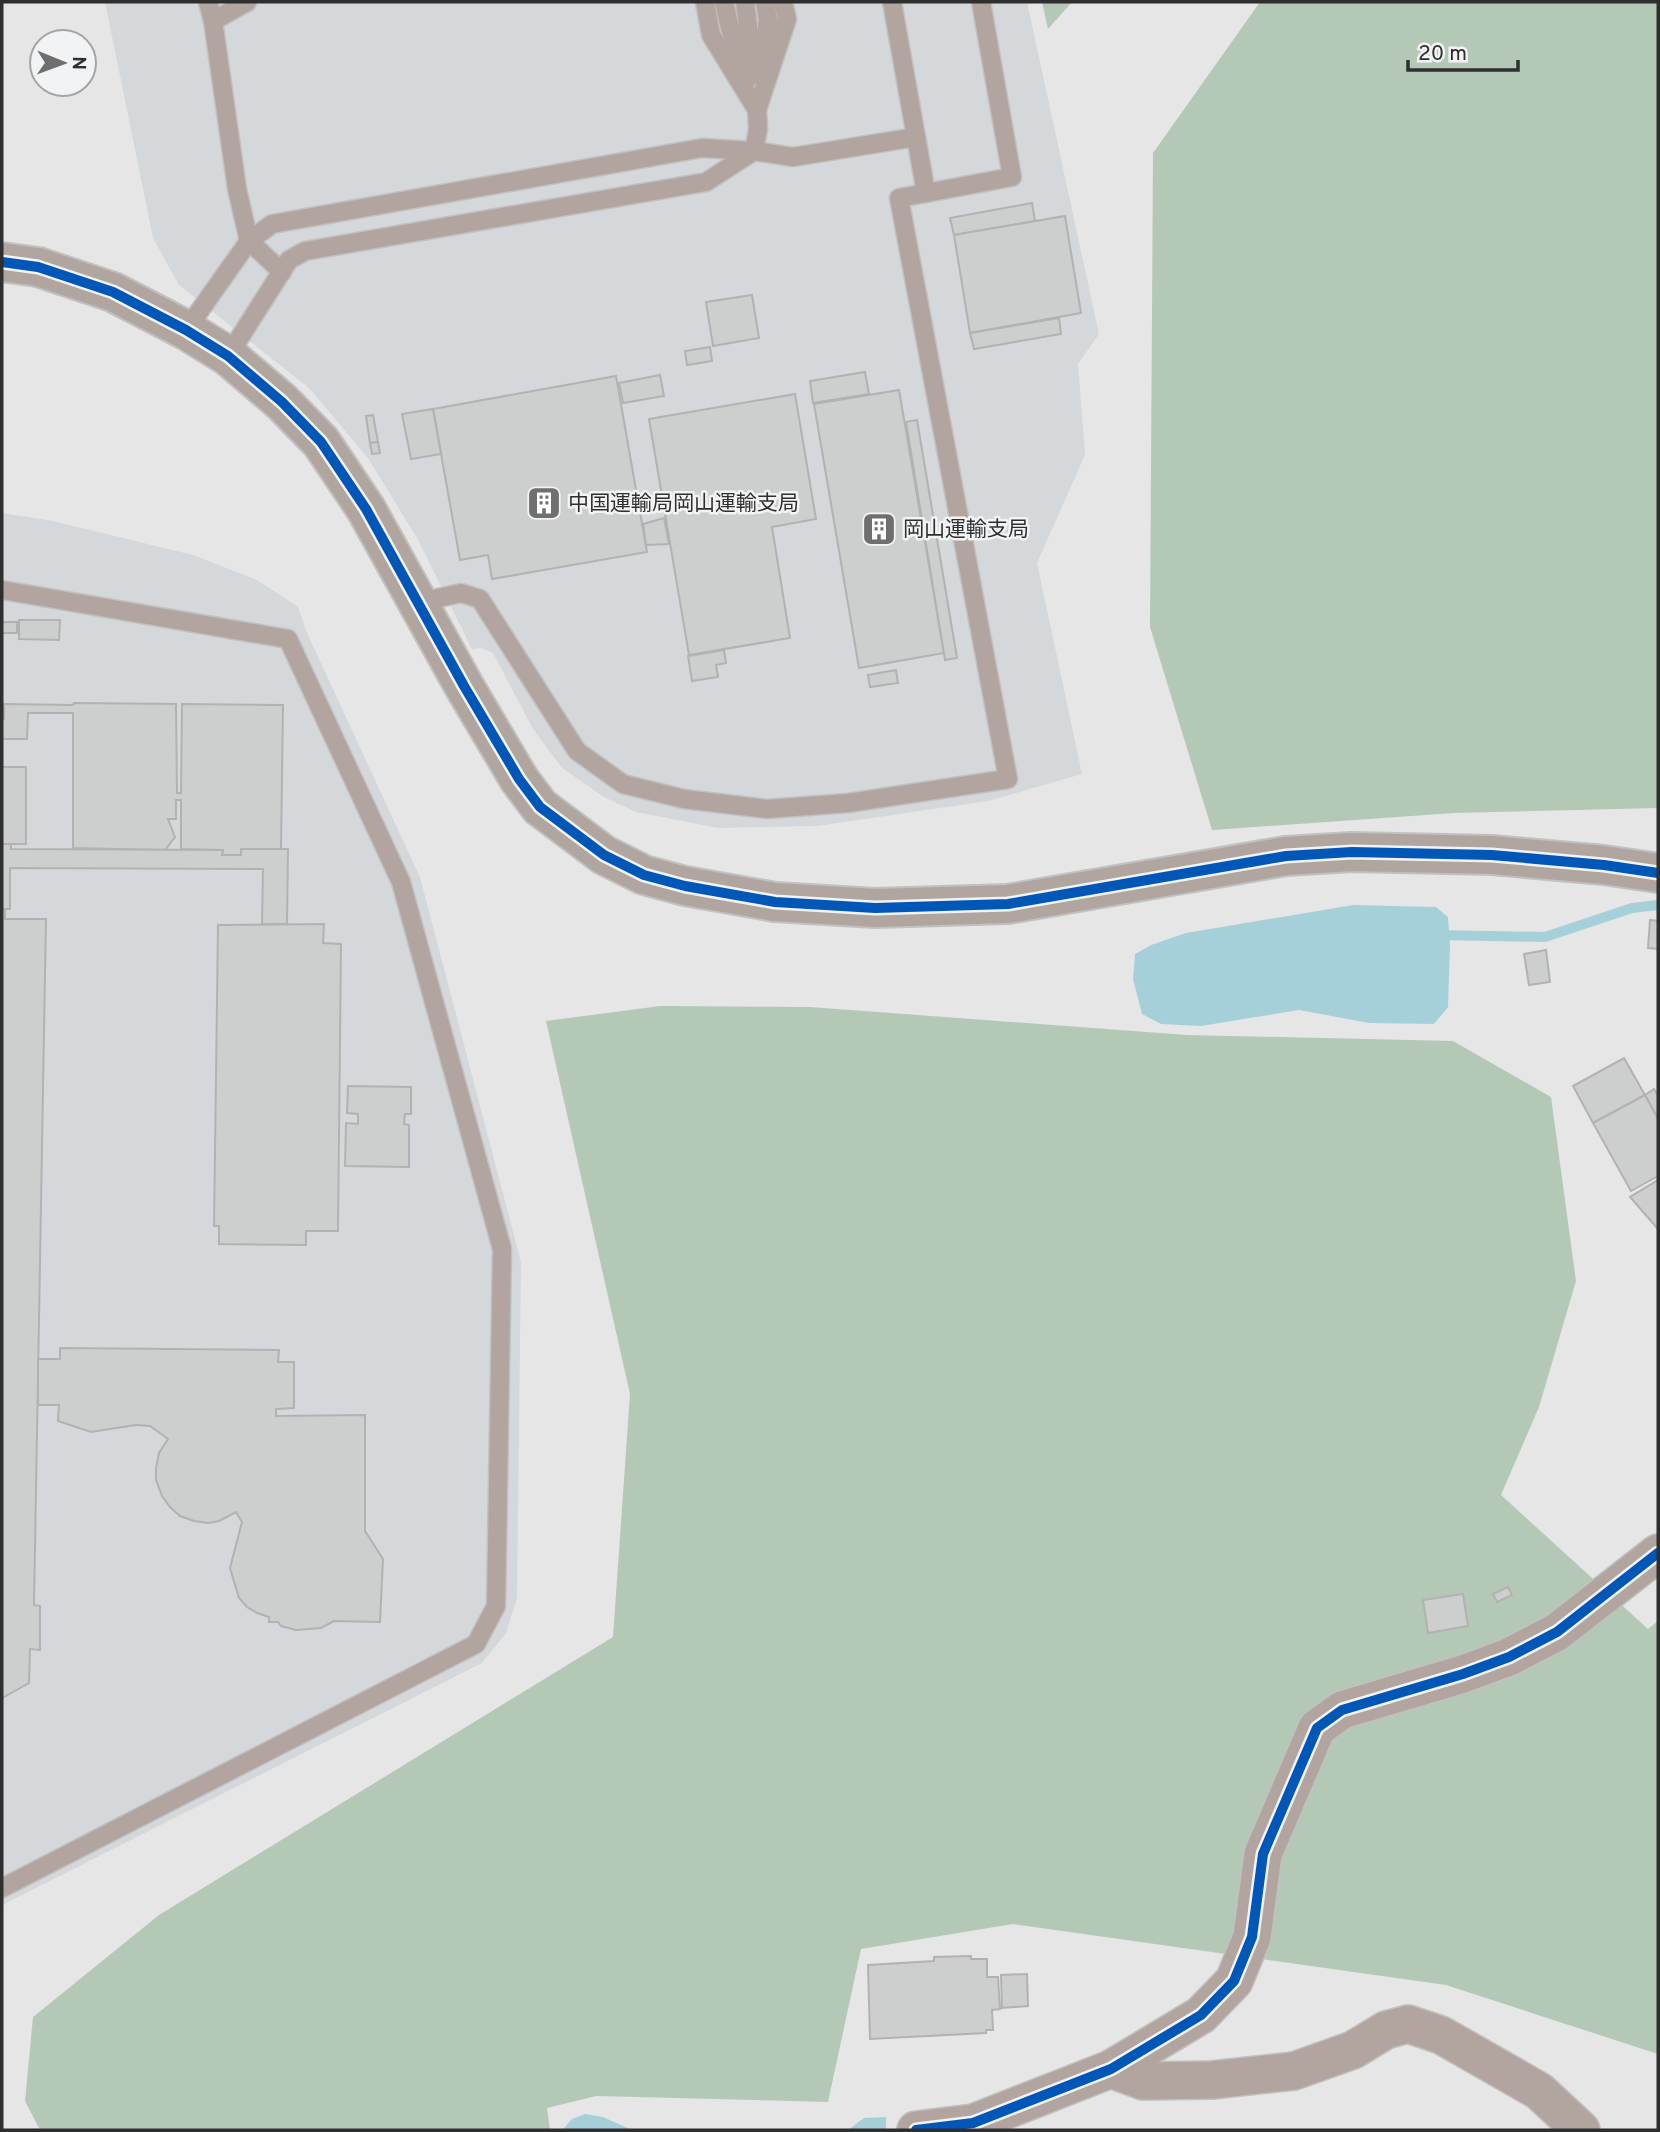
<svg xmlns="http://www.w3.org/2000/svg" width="1660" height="2132" font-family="Overpass,'Noto Sans JP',sans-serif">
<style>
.built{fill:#d4d8db}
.forest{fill:#b3c9b6}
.water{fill:#a6d0d9}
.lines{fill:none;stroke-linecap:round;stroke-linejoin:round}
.stream{stroke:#a6d0d9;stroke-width:10}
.building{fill:#cdcece;stroke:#b2b2b2;stroke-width:2}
.lane-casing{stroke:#c1c1c1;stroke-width:21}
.street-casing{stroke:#c1c1c1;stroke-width:40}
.secondary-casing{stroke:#c1c1c1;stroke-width:42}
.lane{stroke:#b2a5a0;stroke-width:18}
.street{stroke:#b2a5a0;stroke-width:37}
.secondary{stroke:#b0a59f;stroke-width:38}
.cycleway-casing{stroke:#f2f3f4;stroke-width:15}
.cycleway{stroke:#0057b8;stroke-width:10}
.labels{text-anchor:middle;stroke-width:5;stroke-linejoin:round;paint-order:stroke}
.poi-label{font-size:21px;fill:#2f2f2f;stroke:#f2f3f4;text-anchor:start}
</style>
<rect width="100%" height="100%" fill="#e6e6e6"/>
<g class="built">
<polygon points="105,2 1027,2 1099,334 1078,364 1085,455 1037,563 1082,774 988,801 817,826 718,828 636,812 604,797 562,768 533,729 493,653 482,648 472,649 417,538 368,458 309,388 179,285 153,238"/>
<polygon points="2,513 53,521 193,555 257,580 298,607 307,633 420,877 521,1262 517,1598 506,1633 482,1663 2,1905"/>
</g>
<g class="forest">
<polygon points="1042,2 1072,2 1048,29"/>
<polygon points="1260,2 1658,2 1658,808 1454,813 1212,830 1150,627 1153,153"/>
<polygon points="660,1006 810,1007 1187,1035 1453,1041 1551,1097 1576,1281 1539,1407 1501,1495 1648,1629 1658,1621 1658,2054 1446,1985 1013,1924 861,1949 828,2102 596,2096 547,2108 550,2130 40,2130 25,2101 33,2017 159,1915 613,1637 630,1394 546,1021"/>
</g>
<g class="water">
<polygon points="1353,905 1436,907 1448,917 1450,946 1448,1007 1434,1024 1369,1023 1299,1010 1201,1026 1161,1024 1142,1014 1133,979 1135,954 1151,945 1186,933"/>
<polygon points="585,2114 603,2117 632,2130 565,2130 565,2127 572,2119"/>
<polygon points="886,2117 886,2130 848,2130 864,2118"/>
</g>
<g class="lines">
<polyline class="stream" points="1438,935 1545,937 1632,908 1658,905"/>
</g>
<g class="building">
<polygon points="1032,203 1035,221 954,235 950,218"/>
<polygon points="1065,216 1081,313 970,333 954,235"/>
<polygon points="752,295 759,338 713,346 706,302"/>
<polygon points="1059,318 1061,334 974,349 970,333"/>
<polygon points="710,347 712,361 687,365 685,351"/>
<polygon points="865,372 869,394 813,403 810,381"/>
<polygon points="660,375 664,396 623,403 619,383"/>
<polygon points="616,376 647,552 492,579 488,555 460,560 433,409"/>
<polygon points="899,390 944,653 859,668 814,404"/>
<polygon points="795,394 816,519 772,527 790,638 689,655 649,419"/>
<polygon points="433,409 441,454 411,459 402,414"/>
<polygon points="373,415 378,442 370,443 366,416"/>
<polygon points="917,420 957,658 945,660 906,422"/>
<polygon points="378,442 380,453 372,454 370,443"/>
<polygon points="664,518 669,544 646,545 643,524"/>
<polygon points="19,620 60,620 59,640 19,639"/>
<rect x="2" y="622" width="15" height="11"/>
<polygon points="724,650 726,663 716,665 718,677 692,681 688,656"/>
<polygon points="896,670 898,683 870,687 868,675"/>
<polygon points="74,703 176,704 177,793 181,793 182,704 283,705 281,849 241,849 241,855 222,855 223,850 181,849 181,800 176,800 176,819 168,819 175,837 165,850 73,848 73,713 28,713 27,739 2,739 2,719 4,719 4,704 73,705"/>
<rect x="2" y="767" width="24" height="77"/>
<polygon points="2,844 11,844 11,849 223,850 222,855 241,855 241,849 288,849 287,924 262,924 263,869 10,868 10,909 2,909"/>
<polygon points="2,909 5,909 5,919 46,919 34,1605 40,1606 40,1650 30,1649 29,1683 2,1698"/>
<polygon points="1650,920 1658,921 1658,949 1648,948"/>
<polygon points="324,924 323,943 341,944 338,1231 306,1231 306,1245 219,1244 219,1226 214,1226 218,925"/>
<polygon points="1546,950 1550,982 1529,985 1524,954"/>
<polygon points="1624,1058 1645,1095 1593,1123 1573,1086"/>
<polygon points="348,1086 411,1087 411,1114 405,1114 404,1124 409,1125 409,1167 345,1166 346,1123 358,1124 358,1114 347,1113"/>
<polygon points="1654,1089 1658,1096 1658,1119 1645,1095"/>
<polygon points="1645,1095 1658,1119 1658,1176 1631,1191 1593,1123"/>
<polygon points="1658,1180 1658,1229 1630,1197"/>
<polygon points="60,1348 279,1350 278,1362 294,1362 294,1408 276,1409 276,1416 365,1415 365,1531 383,1559 380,1622 334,1621 321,1628 296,1630 281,1626 278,1622 269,1622 269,1617 257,1613 247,1607 239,1598 230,1568 242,1522 236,1512 219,1521 208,1523 194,1521 180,1516 170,1507 162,1496 156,1480 156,1468 159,1453 168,1439 150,1426 136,1425 91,1432 58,1421 59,1405 38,1405 38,1359 60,1359"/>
<polygon points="1508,1587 1512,1595 1497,1602 1493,1594"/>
<polygon points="1463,1594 1468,1626 1428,1633 1423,1600"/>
<polygon points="971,1956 971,1959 987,1959 987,1977 998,1977 1000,2009 992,2010 993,2030 986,2030 986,2033 870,2039 868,1965 934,1961 934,1957"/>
<polygon points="1027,1974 1028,2006 1002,2008 1001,1975"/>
</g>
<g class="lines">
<g class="lane-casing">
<g id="lane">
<polyline points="208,2 213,21"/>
<polyline points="247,2 213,21 237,189 249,241 282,272"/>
<polyline points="724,2 730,28 747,80"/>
<polyline points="745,2 754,75"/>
<polyline points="762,68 768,19 765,2"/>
<polyline points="757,110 787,19 783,2"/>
<polyline points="926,193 1012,177 981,2"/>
<polyline points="186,330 249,241 272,224 702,148 754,151 758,129 757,110 711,35 705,2"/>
<polyline points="228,356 289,260 305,251 706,182 754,151 793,157 916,137"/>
<polyline points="2,590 288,639 401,882 502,1249 496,1606 476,1644 2,1888"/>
<polyline points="420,602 461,593 480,599 577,751 623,784 684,799 767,809 848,803 1008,779 899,198 926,193 892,2"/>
</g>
</g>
<g class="street-casing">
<g id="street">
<polyline points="1111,2069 1143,2081 1212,2080 1294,2071 1353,2050 1386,2030 1408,2024 1441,2035 1539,2091 1581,2130"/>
<polyline points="916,2130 973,2123 1111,2069 1201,2015 1234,1981 1252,1937 1263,1854 1317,1728 1342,1710 1463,1674 1509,1657 1557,1632 1658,1553"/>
</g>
</g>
<g class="secondary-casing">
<polyline id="secondary" points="2,262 38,267 113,292 186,330 228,356 282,402 321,442 366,509 464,686 519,779 540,807 604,855 644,875 685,886 775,902 875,908 1008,904 1286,856 1352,852 1492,855 1604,865 1658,873"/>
</g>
<use href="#lane" class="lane"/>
<use href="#street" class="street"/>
<use href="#secondary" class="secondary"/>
<g class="cycleway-casing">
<g id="cycleway">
<polyline points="2,262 38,267 113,292 186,330 228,356 282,402 321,442 366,509 464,686 519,779 540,807 604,855 644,875 685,886 775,902 875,908 1008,904 1286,856 1352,852 1492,855 1604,865 1658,873"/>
<polyline points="916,2130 973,2123 1111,2069 1201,2015 1234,1981 1252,1937 1263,1854 1317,1728 1342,1710 1463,1674 1509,1657 1557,1632 1658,1553"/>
</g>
</g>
<use href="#cycleway" class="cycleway"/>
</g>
<defs>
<g id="building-square" transform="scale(1.75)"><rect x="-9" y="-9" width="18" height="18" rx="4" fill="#6f6f6f" stroke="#f2f3f4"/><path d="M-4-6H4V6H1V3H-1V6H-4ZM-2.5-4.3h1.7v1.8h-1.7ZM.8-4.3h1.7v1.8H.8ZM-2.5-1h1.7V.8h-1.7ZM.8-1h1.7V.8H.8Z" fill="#fff"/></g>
</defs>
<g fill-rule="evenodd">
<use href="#building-square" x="544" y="503"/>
<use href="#building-square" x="879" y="529"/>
</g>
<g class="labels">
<g class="poi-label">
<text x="568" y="510">中国運輸局岡山運輸支局</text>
<text x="903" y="536">岡山運輸支局</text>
</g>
</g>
<rect width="1660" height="2132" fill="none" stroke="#2f2f2f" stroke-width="7"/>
<g transform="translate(63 63) rotate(91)"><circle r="33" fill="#f2f3f4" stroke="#a4a5a5" stroke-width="2"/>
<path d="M0-5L12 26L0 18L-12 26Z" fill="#6f6f6f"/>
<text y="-10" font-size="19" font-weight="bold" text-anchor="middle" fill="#2f2f2f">N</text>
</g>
<path d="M1408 60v10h110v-10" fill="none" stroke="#2f2f2f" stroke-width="3.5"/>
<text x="1418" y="60" font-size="21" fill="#2f2f2f" stroke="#f2f3f4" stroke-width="5" paint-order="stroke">20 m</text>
</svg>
